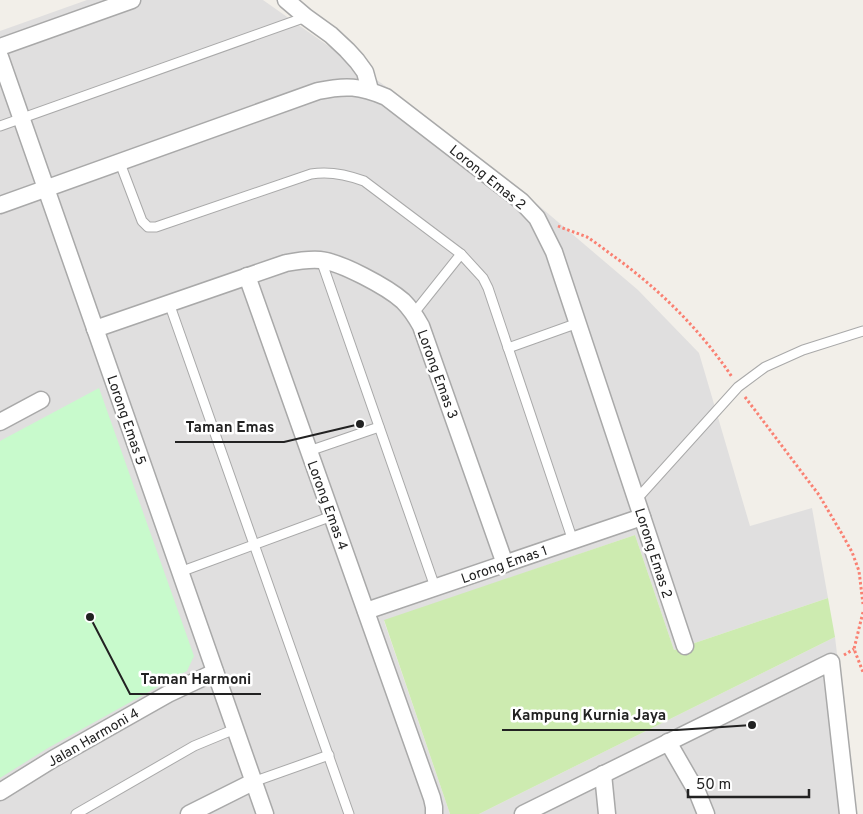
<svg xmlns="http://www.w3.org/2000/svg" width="863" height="814" font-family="Overpass,sans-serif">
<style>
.residential{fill:#e0dfdf}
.grass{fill:#cdebb0}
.park{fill:#c8facc}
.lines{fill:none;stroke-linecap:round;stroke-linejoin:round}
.service-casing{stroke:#a9a9a9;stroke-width:11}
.minor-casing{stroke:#a9a9a9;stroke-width:19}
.path{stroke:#fa8072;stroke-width:3;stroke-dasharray:2.5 2.5;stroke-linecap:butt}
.service{stroke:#fff;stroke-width:9}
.minor{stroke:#fff;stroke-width:16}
.labels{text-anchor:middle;stroke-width:5;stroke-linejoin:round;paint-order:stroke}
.street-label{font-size:14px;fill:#222;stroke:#fff}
.leader{fill:none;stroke:#222;stroke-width:2}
.callout-dot{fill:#222;stroke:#fff;stroke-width:2}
.callout-label{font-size:15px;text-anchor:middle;font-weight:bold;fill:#222;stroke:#fff;stroke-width:5;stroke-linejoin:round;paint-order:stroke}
</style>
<rect width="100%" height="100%" fill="#f2efe9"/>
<g class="residential">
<polygon points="87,0 263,0 391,90 531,199 638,290 699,353 750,526 812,508 828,598 674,650 635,535 384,621 450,814 0,814 0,31"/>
<polygon points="835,637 856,814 479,814"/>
</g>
<polygon class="grass" points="635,535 674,650 828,598 835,637 479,814 450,814 384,620"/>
<polygon class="park" points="99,388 194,656 187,671 170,680 48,748 0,778 0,441"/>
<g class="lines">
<g class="service-casing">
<g id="service">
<polyline points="0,126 306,17"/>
<path d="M120,163L142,221L148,227H156L311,174C328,171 348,175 364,181L461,254L483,278L488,288L573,541"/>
<polyline points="321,260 435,587"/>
<polyline points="169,303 349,814"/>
<polyline points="414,313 461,254"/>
<polyline points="508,348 578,323"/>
<polyline points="309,451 379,427"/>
<polyline points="636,500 738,387 765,367 803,350 863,331"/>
<polyline points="180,572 332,516"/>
<polyline points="253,782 329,755"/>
<polyline points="76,814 194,746 235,729"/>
</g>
</g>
<g class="minor-casing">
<g id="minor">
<polyline points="286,0 306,17 331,35 347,50 357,61 365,72 370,90"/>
<polyline points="0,47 132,0"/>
<polyline points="0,57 265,814"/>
<path d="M0,205L318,91C346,85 360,86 386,97L521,201L537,218L554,252L685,646"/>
<polyline points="247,276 432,798 434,807 434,814"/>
<path d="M95,329L286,263C297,261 309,259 320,260C341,262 387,287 403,301C411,309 416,317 421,326L505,564"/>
<polyline points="0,422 41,400"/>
<polyline points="366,611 642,517"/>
<polyline points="668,742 698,794 706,814"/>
<polyline points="603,774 607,814"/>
<polyline points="0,792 53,759 168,694 215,672"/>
<polyline points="189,814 253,782"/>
<polyline points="523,814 831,662 848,814"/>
</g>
</g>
<g class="path">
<path d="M558,226C567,230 577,233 587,237C595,242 604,249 612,255C658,288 700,329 732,377"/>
<polyline points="745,397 819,495 842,534 852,552 859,571 863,604"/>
<polyline points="863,612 854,649 863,672"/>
<polyline points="844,655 854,649"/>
</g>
<use href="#service" class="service"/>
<use href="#minor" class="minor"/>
</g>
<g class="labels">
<g class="street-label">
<text transform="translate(488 177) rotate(39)" y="5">Lorong Emas 2</text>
<text transform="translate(438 374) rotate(70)" y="5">Lorong Emas 3</text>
<text transform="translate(127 420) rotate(71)" y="5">Lorong Emas 5</text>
<text transform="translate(328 505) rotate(70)" y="5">Lorong Emas 4</text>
<text transform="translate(654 553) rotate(72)" y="5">Lorong Emas 2</text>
<text transform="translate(504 564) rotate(-19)" y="5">Lorong Emas 1</text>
<text transform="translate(93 737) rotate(-30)" y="5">Jalan Harmoni 4</text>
</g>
</g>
<path class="leader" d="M360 424L284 442H175M90 617L130 694H261M752 725L677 730H502"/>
<g class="callout-dot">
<circle cx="360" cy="424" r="5"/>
<circle cx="90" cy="617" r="5"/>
<circle cx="752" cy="725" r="5"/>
</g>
<g class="callout-label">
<text x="230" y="432">Taman Emas</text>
<text x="196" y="684">Taman Harmoni</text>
<text x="589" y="720">Kampung Kurnia Jaya</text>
</g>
<path d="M688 789v8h121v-8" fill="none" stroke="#222222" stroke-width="2.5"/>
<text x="696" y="789" font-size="15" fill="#222222" stroke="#ffffff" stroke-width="4" paint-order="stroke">50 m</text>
</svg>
